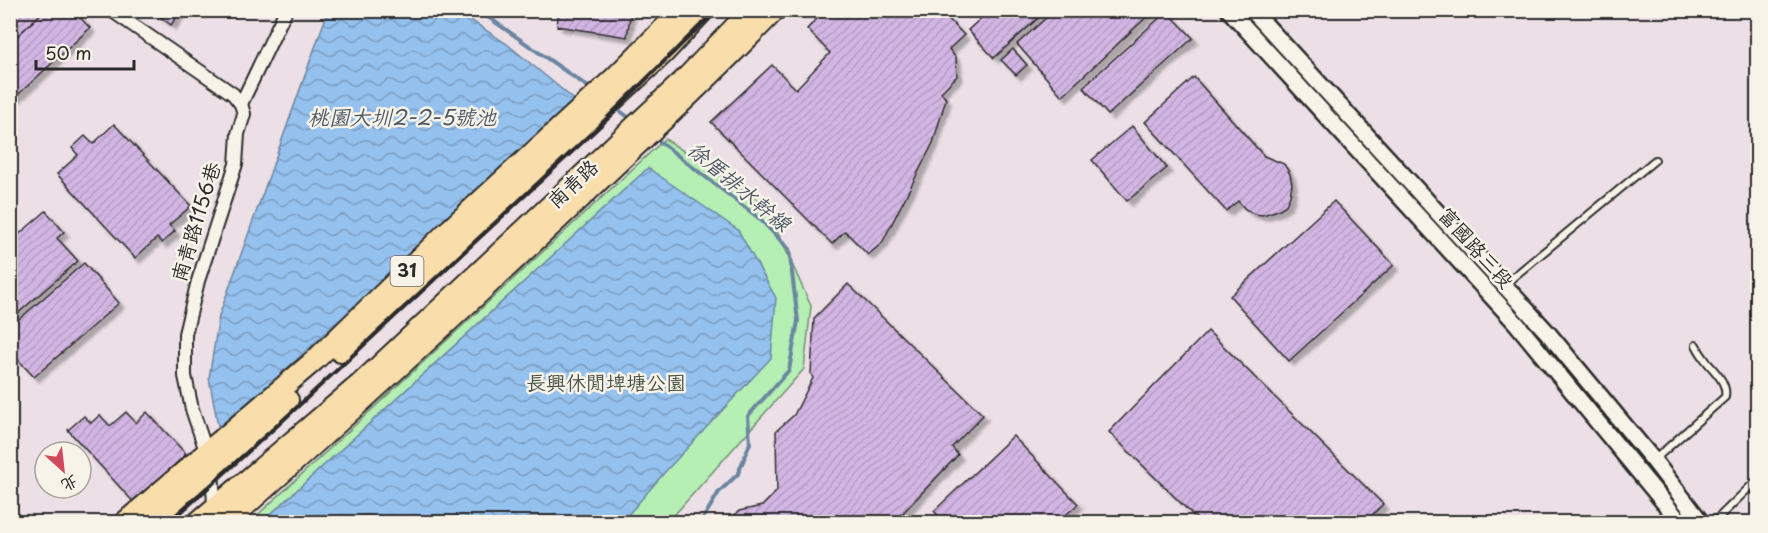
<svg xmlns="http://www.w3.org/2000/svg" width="1768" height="533" font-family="'Playpen Sans','LXGW WenKai TC',sans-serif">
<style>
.park{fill:#b5efb4;stroke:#708d70;stroke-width:1.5}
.water{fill:url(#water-waves);stroke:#6b85a0;stroke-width:1.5}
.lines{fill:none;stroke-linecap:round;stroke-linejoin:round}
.stream{stroke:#6b85a0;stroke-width:4}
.building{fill:url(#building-hatch);stroke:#2b2b2b;stroke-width:1.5;filter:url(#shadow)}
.service-casing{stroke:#2b2b2b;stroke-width:10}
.minor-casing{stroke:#2b2b2b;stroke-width:16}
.tertiary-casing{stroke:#2b2b2b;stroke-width:20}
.primary-casing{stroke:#2b2b2b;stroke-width:24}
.service{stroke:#f7f3e8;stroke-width:6}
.minor{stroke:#f7f3e8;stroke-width:12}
.tertiary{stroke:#f7f3e8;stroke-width:15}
.primary{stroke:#f9deab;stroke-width:20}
.rail{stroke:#2b2b2b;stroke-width:4}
.labels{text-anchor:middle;stroke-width:5;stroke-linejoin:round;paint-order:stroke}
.shield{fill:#f7f3e8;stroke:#686764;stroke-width:1.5}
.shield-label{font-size:18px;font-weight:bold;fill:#2b2b2b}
.street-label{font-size:20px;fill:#2b2b2b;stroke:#f7f3e8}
.park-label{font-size:20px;fill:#475246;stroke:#f7f3e8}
.water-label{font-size:21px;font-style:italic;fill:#4b5866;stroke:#f7f3e8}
</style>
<defs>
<pattern id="water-waves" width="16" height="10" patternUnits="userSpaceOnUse" patternTransform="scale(1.5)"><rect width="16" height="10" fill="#95c1ee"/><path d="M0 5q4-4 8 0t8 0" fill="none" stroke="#7a9dc1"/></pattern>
<pattern id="building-hatch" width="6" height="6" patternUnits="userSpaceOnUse" patternTransform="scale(1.5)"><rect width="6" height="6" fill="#d2b5e3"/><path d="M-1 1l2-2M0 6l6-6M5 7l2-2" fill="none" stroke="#b49cc3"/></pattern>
<filter id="shadow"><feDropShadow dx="5" dy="5" stdDeviation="1.5" flood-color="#0004"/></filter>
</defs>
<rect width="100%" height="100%" fill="#ece0e6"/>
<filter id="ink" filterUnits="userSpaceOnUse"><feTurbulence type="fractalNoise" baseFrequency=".0167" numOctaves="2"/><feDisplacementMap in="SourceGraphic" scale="12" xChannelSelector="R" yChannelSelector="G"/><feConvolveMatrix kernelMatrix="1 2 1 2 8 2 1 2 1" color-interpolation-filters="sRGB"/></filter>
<g filter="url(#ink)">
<polygon class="park" points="665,139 765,204 811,306 804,369 668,522 250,522"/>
<g class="water">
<polygon points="328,11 457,11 507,44 577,102 219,431 209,378 219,316"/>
<polygon points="648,168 738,230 776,298 771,358 664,473 622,522 262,522"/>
</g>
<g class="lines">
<g class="stream">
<polyline points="478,10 591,89"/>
<polyline points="616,108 631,119"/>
<polyline points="655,138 760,219 789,249 798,321 789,370 748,416 750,443 738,474 719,492 701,522"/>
</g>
</g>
<g class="building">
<polygon points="10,10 45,10 10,43"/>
<polygon points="45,10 73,10 90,28 10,102 10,43"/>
<polygon points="151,10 181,10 171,25"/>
<polygon points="559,10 631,10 627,37 557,26"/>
<polygon points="825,10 940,10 964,35 949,49 956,58 957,76 941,92 946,99 933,143 882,243 868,255 845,231 832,244 711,122 772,65 796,89 830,53 807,29"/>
<polygon points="990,10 1047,10 994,58 968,30"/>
<polygon points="1055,10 1154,10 1062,96 1017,44"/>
<polygon points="1167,11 1193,38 1108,115 1083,87"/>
<polygon points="1013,49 1027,65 1016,75 1001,60"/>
<polygon points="1194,77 1264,156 1284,164 1290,174 1292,184 1290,196 1286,205 1278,210 1263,215 1254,214 1245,209 1238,201 1226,211 1145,122"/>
<polygon points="114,124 191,206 169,225 175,231 162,243 157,238 135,258 57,174 78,155 72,148 85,136 93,144"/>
<polygon points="1132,126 1167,168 1127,201 1092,160"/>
<polygon points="1334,201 1394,265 1289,361 1230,296"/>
<polygon points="46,211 64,232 57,238 78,261 10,320 10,242"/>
<polygon points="84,263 119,303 34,377 10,351 10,327"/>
<polygon points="848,284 983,415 952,447 958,455 899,517 905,522 727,522 739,511 762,506 777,491 776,431 794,415 813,378 811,374 814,318"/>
<polygon points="1208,331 1383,504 1365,522 1200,522 1109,432"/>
<polygon points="126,412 136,423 147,412 186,454 173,467 176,470 137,506 68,430 84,416 91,423 100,415 110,426"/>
<polygon points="1013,436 1078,504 1058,522 944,522 934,511"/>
</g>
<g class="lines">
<g class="service-casing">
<g id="service">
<polyline points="1505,284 1655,160"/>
<path d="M1654,460L1725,397C1728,381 1712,370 1704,358C1701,354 1698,349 1696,345"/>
<polyline points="1714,522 1758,479"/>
</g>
</g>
<g class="minor-casing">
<g id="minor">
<polyline points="111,10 233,94 241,104 244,114 238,134 236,164 198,281 185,334 185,376 192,409 212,469 215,522"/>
<polyline points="241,104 286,10"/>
</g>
</g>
<g class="tertiary-casing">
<g id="tertiary">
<polyline points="1229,10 1516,323 1680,522"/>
<polyline points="1252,10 1547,332 1654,461 1701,522"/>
</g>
</g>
<g class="primary-casing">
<g id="primary">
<polyline points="341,352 663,54 704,10"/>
<polyline points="125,522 315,360 450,229 614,78 682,10"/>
<polyline points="150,522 288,400"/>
<polyline points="198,522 360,384 685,79 751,10"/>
<path d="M227,522C348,415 467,305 585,194C649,133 714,74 775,10"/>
</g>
</g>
<use href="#service" class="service"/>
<use href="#minor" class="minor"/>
<use href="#tertiary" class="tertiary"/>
<use href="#primary" class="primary"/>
<polyline class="rail" points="170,522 280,423 596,129 716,10"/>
</g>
</g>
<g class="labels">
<rect class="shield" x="390.5" y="256" width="33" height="30" rx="4.5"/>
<g class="shield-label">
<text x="407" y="277">31</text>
</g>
<g class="street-label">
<text transform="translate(573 184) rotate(-43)" y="7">南青路</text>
<text transform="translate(196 222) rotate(-73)" y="7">南青路1156巷</text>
<text transform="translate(1476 248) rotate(48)" y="7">富國路三段</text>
</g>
<g class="park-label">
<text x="606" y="390">長興休閒埤塘公園</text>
</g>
<g class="water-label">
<text x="402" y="125">桃園大圳2-2-5號池</text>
<text transform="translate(739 187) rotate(40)" y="7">徐厝排水幹線</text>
</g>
</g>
<rect width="1768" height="533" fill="none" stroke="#f7f3e8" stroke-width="36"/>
<rect x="18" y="18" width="1732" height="497" fill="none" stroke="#2b2b2b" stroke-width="2" filter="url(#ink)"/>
<g transform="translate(63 470) rotate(153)"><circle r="28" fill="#f7f3e8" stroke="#a5a39c" stroke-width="1.5"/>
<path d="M0-4.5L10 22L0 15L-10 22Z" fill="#d1495b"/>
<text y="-9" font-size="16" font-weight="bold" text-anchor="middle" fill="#2b2b2b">北</text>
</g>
<path d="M36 60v9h98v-9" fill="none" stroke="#2b2b2b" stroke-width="3"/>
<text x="45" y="60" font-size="18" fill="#2b2b2b" stroke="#f7f3e8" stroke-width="4.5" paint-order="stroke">50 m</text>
</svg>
